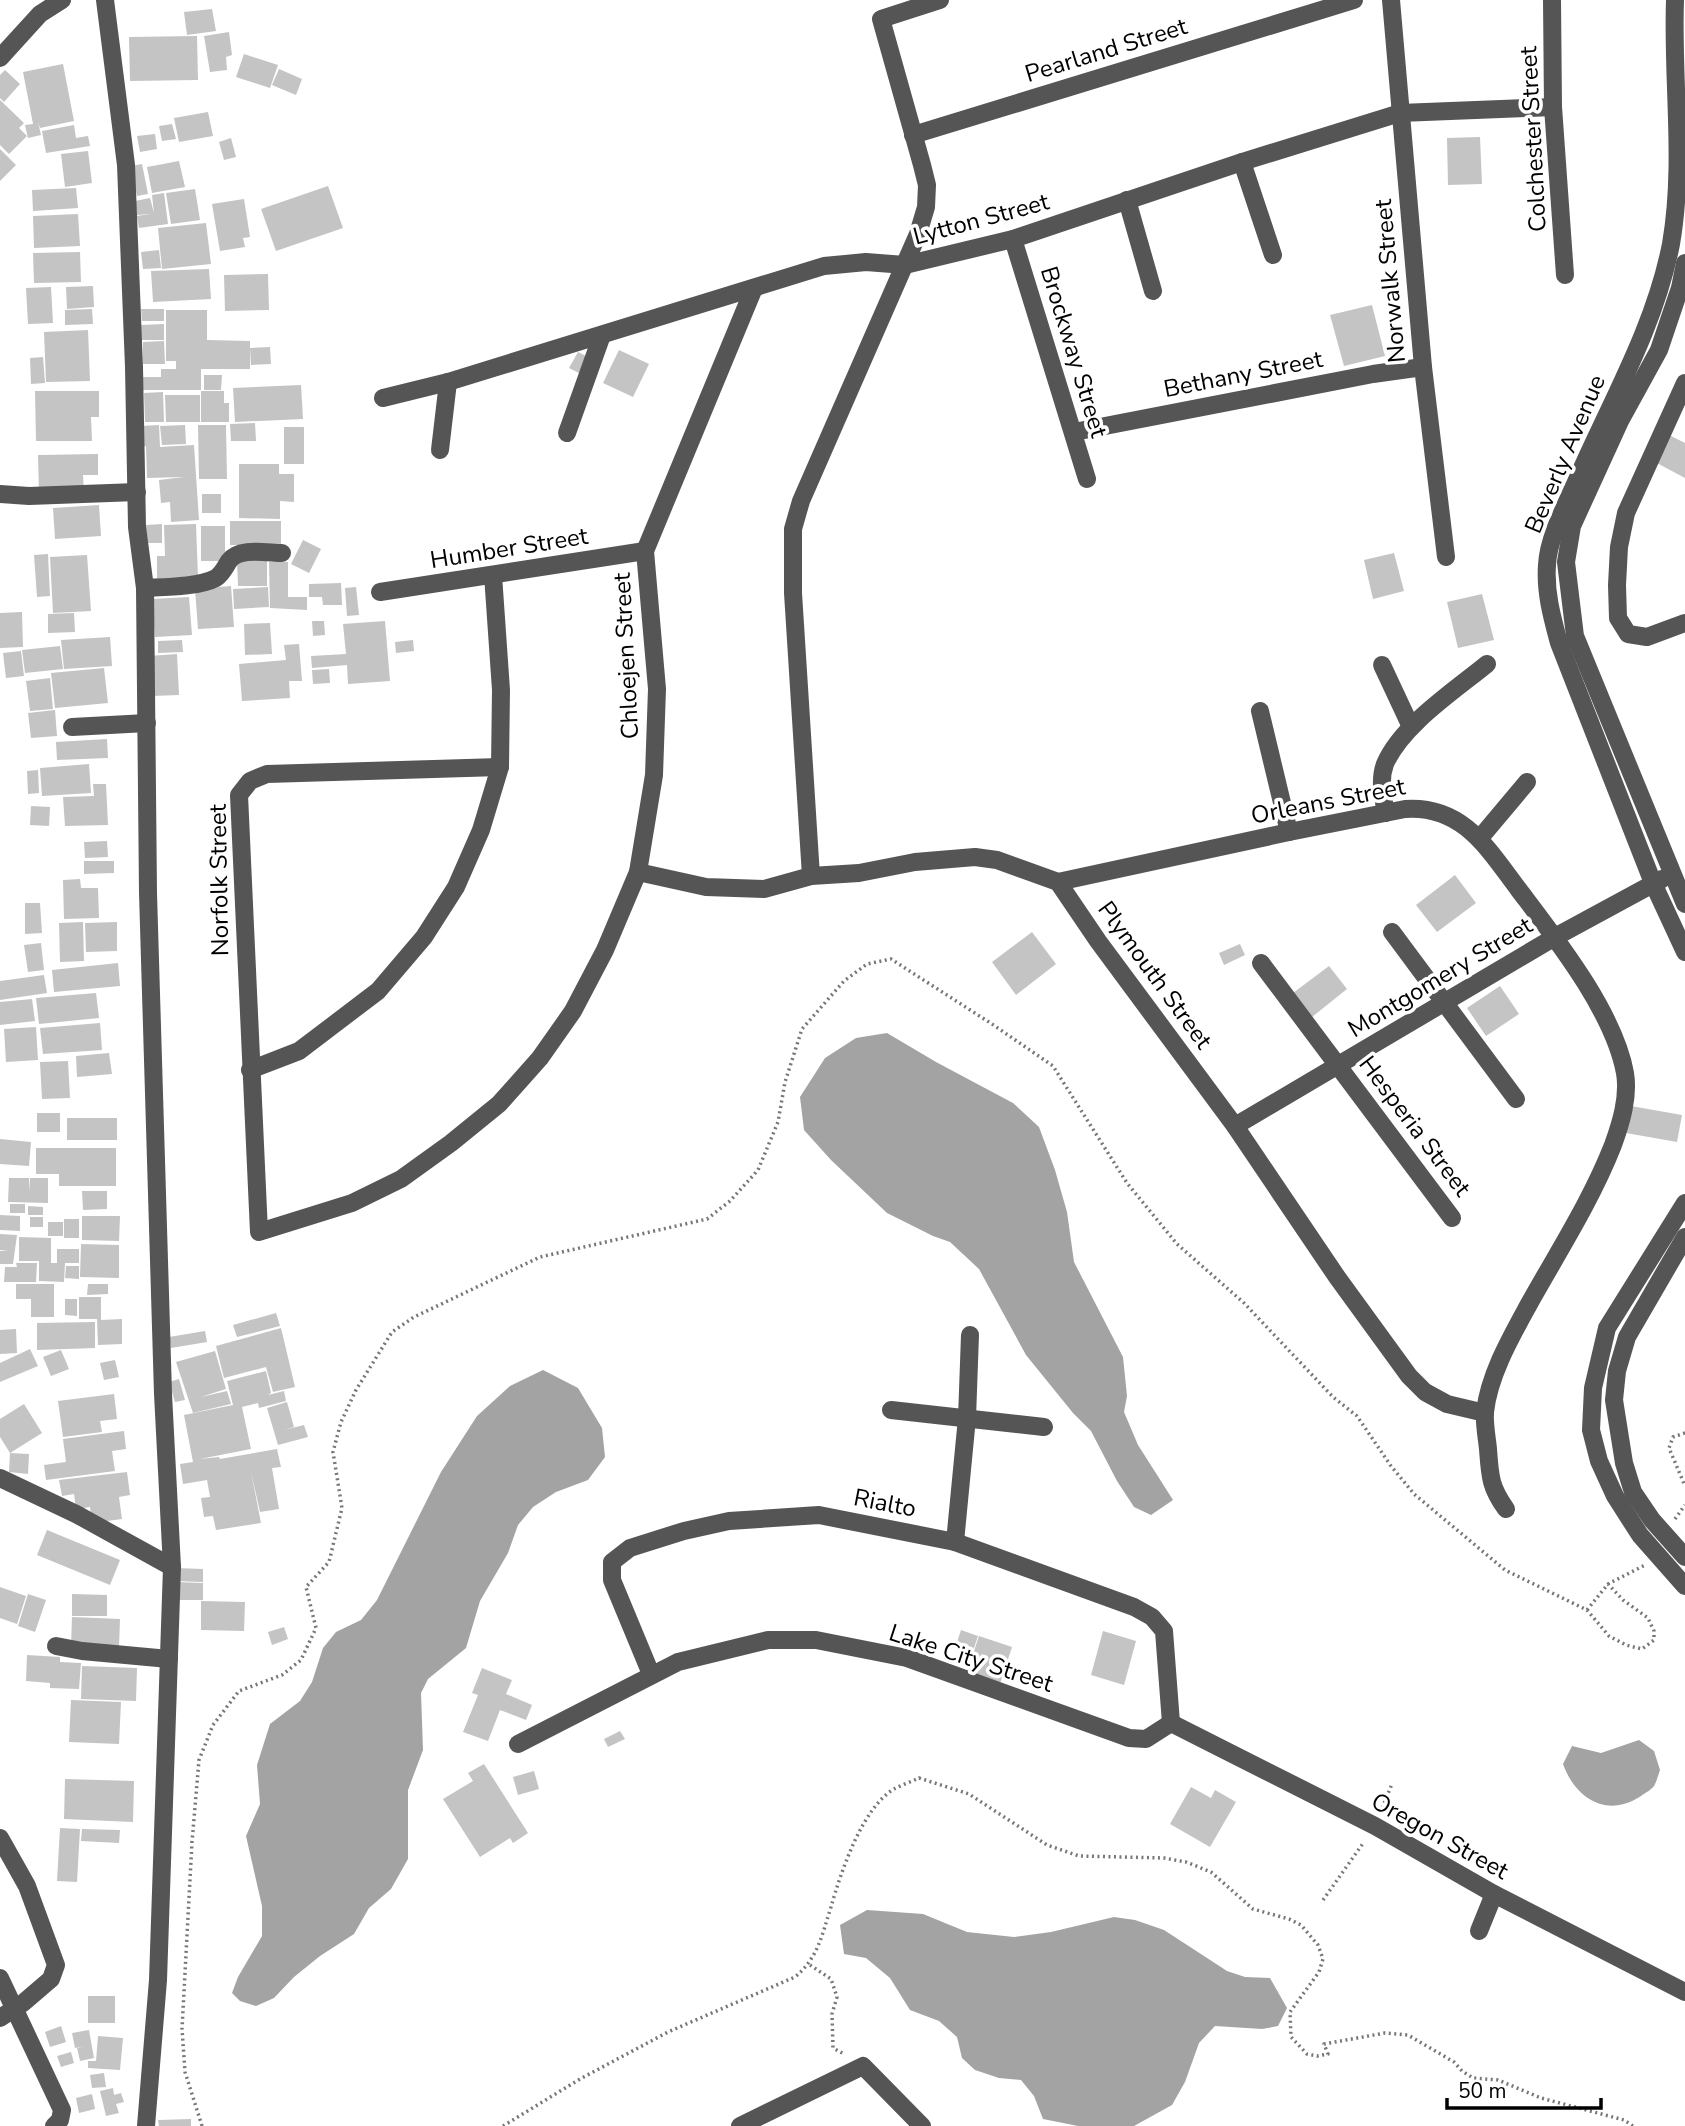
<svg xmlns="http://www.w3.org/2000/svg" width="1685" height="2126" font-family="'Nunito Sans',sans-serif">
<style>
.water{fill:#a3a3a3}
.building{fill:#c4c4c4}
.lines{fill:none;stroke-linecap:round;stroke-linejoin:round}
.path{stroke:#777;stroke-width:3.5;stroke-dasharray:2 3.5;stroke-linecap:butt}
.minor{stroke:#555;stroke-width:18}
.labels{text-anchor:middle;stroke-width:7;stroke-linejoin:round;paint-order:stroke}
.street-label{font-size:24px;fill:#000;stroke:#fff}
</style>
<rect width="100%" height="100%" fill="#fff"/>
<g class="water">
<polygon points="887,1033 936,1062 1013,1103 1039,1127 1055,1170 1067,1212 1074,1262 1123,1357 1127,1396 1124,1412 1138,1445 1173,1500 1151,1515 1134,1507 1117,1481 1091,1431 1073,1413 1026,1355 979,1269 950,1242 933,1236 887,1213 831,1160 804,1130 800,1097 825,1058 856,1038"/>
<polygon points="543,1370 578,1388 602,1428 605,1457 588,1480 556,1492 533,1507 518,1525 508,1553 480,1601 466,1648 428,1679 421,1693 423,1750 408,1790 408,1859 391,1889 369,1908 354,1934 320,1956 294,1977 274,1998 256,2006 240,2001 232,1993 238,1977 262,1936 262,1906 246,1836 260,1804 257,1765 270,1724 300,1701 312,1682 323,1648 336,1632 361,1620 377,1600 441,1472 477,1416 510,1386"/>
<path d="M1639,1740L1654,1751L1660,1770C1658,1775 1657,1781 1654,1786C1651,1790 1645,1793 1641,1796C1607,1819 1575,1798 1563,1764L1572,1746L1601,1753Z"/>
<polygon points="867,1910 923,1914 967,1932 1014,1937 1051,1932 1114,1917 1135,1920 1164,1930 1227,1971 1245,1977 1270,1978 1287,2008 1278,2026 1262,2029 1215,2026 1199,2043 1185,2082 1172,2105 1134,2126 1078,2126 1043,2119 1034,2096 1021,2080 999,2078 975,2070 962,2058 957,2037 939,2021 910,2010 890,1978 866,1958 844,1954 840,1925"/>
</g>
<g class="building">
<polygon points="212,9 216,31 187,35 184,12"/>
<polygon points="229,32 232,55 226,57 227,70 210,72 204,36"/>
<polygon points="197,36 198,80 130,81 129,37"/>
<polygon points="244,54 278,65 270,88 236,77"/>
<polygon points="63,64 74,121 40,128 38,122 41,135 28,138 25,125 33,124 23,72"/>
<polygon points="279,69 302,79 296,95 272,85"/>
<polygon points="5,70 20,84 4,102 0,98 0,75"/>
<polygon points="0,100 24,123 19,128 27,136 9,154 0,145"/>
<polygon points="208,112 213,136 179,142 174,118"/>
<polygon points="172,124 176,139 162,141 159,126"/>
<polygon points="74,125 76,138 88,136 90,146 46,153 42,131"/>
<polygon points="155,134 157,149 140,152 137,136"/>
<polygon points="1480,137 1482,184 1448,185 1447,138"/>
<polygon points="231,138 236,157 224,160 219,142"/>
<polygon points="0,149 16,165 0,181"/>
<polygon points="88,151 92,183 65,187 61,154"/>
<polygon points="179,161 185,187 152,193 147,167"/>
<polygon points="142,164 148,194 137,196 131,166"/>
<polygon points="328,186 343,228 276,251 261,209"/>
<polygon points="76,188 78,208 33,211 32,190"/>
<polygon points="195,189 200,220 171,224 166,193"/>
<polygon points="164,193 168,224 139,228 137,216 150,214 137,215 135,201 150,198 154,213 152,195"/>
<polygon points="244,199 250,237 243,238 245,247 220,251 212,204"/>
<polygon points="78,214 80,246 34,248 33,216"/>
<polygon points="206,223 211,264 162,269 158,228"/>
<polygon points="159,250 161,268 143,269 141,252"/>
<polygon points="80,252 81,282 34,283 33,253"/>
<polygon points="209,269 211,299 153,302 151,271"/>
<polygon points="268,274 269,310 225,311 224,275"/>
<polygon points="93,286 94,307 67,309 66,287"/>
<polygon points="51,287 53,323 28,324 26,288"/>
<polygon points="1372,305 1385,356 1344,366 1330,315"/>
<polygon points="92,309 93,324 65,325 65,310"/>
<polygon points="141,309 164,309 164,321 142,321"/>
<polygon points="166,310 207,310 207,340 250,341 250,369 201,369 201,390 143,390 143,377 161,377 161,369 176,369 176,361 166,361"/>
<polygon points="164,324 164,340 141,340 141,325"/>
<polygon points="88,330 90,381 46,382 44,332"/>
<polygon points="164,341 165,364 143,364 143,342"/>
<polygon points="270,347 271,364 251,365 250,348"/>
<polygon points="619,350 649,364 633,397 603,383"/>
<polygon points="578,352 588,357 579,373 569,368"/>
<polygon points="43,357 45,383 31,384 30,358"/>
<polygon points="204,375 222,375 221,390 204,390"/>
<polygon points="301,385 303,419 235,422 233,388"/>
<polygon points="35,391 99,391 99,417 91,417 92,441 36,441"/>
<polygon points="201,391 224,391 224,403 229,403 229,422 201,422"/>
<polygon points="163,392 164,422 145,422 144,393"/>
<polygon points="165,395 200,395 200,422 166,422"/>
<polygon points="255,423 256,441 231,441 230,424"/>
<polygon points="159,425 160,447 194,445 199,520 171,522 170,502 161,503 159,480 184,477 147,478 146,446 142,447 141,426"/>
<polygon points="185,425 186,444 162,445 160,426"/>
<polygon points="198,425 226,425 227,479 199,479"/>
<rect x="284" y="427" width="20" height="37"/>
<polygon points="1669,435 1685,443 1685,478 1655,462"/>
<polygon points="98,454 98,475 83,475 84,492 39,493 38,455"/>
<polygon points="239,464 279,464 279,474 294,474 294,502 280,501 280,519 239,518"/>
<rect x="202" y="494" width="19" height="19"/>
<polygon points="99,505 101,536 55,539 53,508"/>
<rect x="230" y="521" width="51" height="24"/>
<polygon points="162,524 162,543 146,543 146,525"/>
<polygon points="196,524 198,578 157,579 157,556 165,556 164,525"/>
<rect x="201" y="526" width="24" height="35"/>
<polygon points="303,540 321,549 309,573 291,564"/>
<polygon points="1394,553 1404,591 1373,599 1364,560"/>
<polygon points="48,554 50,596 37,597 34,555"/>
<polygon points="87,555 91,611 53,613 50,557"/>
<polygon points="267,559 267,586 238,586 237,560"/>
<polygon points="269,562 288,562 288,597 307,597 307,610 270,608"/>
<polygon points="341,583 342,605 323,605 322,597 309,597 309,584"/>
<polygon points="231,586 234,627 198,629 195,589"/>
<polygon points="268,587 269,607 234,609 233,589"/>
<polygon points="356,587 359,615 347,616 345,588"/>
<polygon points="1482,594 1494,640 1458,648 1447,602"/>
<polygon points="189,597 192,635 155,637 152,599"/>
<polygon points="22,612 23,647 0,648 0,613"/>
<polygon points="74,613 75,632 48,633 48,614"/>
<polygon points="312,621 324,621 325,635 313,636"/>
<polygon points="385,621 390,681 348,684 347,665 312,668 311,656 346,654 343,624"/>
<polygon points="270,623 272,654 245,655 244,624"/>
<polygon points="110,637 112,666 64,669 61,640"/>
<polygon points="182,640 183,652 158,653 158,641"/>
<polygon points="413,640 414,651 396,653 395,642"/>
<polygon points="299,644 302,681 289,681 290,698 242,701 239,664 286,660 284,645"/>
<polygon points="60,646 63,669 25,673 22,650"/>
<polygon points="21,651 24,676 6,678 3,653"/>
<polygon points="177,654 179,695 152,696 149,656"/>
<polygon points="104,668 108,703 55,708 51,673"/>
<polygon points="329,669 330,683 313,684 312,670"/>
<polygon points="50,678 53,709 30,711 26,681"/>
<polygon points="55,710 57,736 31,738 28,713"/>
<polygon points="107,739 108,758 57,760 56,742"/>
<polygon points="89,764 91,793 42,796 40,768"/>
<polygon points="38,770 39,793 28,794 27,771"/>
<polygon points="93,784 106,784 108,825 65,826 63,797 94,796"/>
<polygon points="31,806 50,807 49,826 30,825"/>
<polygon points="107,841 108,857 85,858 84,842"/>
<polygon points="84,861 114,861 114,873 84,874"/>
<polygon points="1455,875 1476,903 1437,932 1416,905"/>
<polygon points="80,879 81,888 98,888 99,918 64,919 63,880"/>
<polygon points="25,903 40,903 42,933 25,934"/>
<polygon points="83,922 84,961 60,962 59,923"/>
<polygon points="117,922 117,951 86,952 85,923"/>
<polygon points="1032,932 1056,964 1016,995 992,962"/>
<polygon points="41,943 44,970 28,972 24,945"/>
<polygon points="1240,944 1245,955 1224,965 1219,953"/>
<polygon points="118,963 120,986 54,992 52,970"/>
<polygon points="1329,966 1347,989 1312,1017 1293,993"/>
<polygon points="44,975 47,993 0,1000 0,981"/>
<polygon points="1500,986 1519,1014 1486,1036 1467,1008"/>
<polygon points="96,993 99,1018 39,1024 36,998"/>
<polygon points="32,999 35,1021 0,1025 0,1002"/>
<polygon points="100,1023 102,1050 43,1054 40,1028"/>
<polygon points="36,1027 38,1060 6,1062 4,1029"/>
<polygon points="109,1053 112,1074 77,1077 76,1056"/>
<polygon points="68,1061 70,1098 42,1099 40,1062"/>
<polygon points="1631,1106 1682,1115 1677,1142 1626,1133"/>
<rect x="37" y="1113" width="23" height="19"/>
<rect x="67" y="1118" width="50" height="22"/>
<polygon points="0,1139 31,1142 29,1166 0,1164"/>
<polygon points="36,1148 116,1148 116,1186 59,1186 59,1174 36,1174"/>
<polygon points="9,1178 29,1178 30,1192 30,1178 48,1178 48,1203 8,1202"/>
<polygon points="82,1191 107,1191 107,1209 83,1210"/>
<rect x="10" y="1204" width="15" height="9"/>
<polygon points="28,1206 43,1207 43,1215 28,1215"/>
<polygon points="0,1215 20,1216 20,1231 0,1230"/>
<polygon points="82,1216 120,1216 119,1241 82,1240"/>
<rect x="30" y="1217" width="13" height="10"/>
<rect x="64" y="1219" width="15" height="19"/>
<rect x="48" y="1222" width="15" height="14"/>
<polygon points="0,1234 17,1235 13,1264 0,1264 0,1251 8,1250 0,1250"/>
<polygon points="19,1237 51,1238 51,1263 57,1263 57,1249 79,1249 79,1263 65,1263 64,1282 39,1281 39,1261 19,1261"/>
<polygon points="81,1244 119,1245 119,1278 80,1277"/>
<polygon points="16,1263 37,1263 36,1282 4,1282 5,1267 17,1267"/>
<polygon points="66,1266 79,1266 79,1279 65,1278"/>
<polygon points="16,1284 54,1284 54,1317 31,1317 31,1299 16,1299"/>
<polygon points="88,1284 108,1284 108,1294 87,1295"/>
<polygon points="79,1297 101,1297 101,1320 122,1319 122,1344 98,1345 97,1319 79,1319"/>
<polygon points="65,1299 77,1299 77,1316 65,1315"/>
<polygon points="276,1313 280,1326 237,1337 233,1325"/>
<polygon points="95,1322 95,1348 37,1350 37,1323"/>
<polygon points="281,1328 295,1387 273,1392 266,1367 224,1378 216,1346"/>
<polygon points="16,1329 17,1353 0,1354 0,1330"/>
<polygon points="205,1331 207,1342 171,1348 169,1337"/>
<polygon points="30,1349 38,1366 0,1382 0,1363"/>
<polygon points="61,1350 69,1369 51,1376 43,1357"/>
<polygon points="215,1351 226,1389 201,1397 227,1391 231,1404 193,1413 176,1362"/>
<polygon points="115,1360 119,1377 104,1380 100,1363"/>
<polygon points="266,1371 271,1393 268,1395 284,1391 286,1401 259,1408 258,1403 242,1407 251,1449 200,1459 219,1457 220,1459 277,1449 281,1467 272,1468 279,1509 260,1512 251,1472 261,1523 216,1530 213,1516 204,1517 201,1498 210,1497 207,1480 183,1484 180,1464 193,1462 184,1415 233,1405 227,1381"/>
<polygon points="179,1379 185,1400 175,1402 169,1382"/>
<polygon points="114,1394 117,1419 100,1421 102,1432 63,1437 58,1401"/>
<polygon points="287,1402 294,1427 284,1430 304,1425 308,1437 278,1445 267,1408"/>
<polygon points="24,1404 42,1433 10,1453 0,1437 0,1419"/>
<polygon points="124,1431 126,1449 112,1451 115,1471 46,1480 44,1465 66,1462 63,1439"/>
<polygon points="10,1453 29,1454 28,1474 9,1472"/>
<polygon points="127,1472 130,1495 119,1497 122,1519 92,1523 90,1507 76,1509 74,1494 62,1496 59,1480"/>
<polygon points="47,1530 120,1560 110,1585 37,1555"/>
<polygon points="175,1568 203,1569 203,1582 175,1581"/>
<polygon points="175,1582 203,1583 203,1600 174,1600"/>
<polygon points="0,1587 26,1596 17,1624 0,1618"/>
<polygon points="28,1594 46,1600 35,1632 18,1626"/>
<polygon points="72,1594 107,1595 107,1616 72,1616"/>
<polygon points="201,1601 245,1602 244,1631 201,1630"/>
<polygon points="72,1617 120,1619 119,1647 71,1646"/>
<polygon points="284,1627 288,1639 272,1645 268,1632"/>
<polygon points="961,1630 978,1636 973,1651 956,1645"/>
<polygon points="1103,1631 1136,1641 1124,1685 1091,1675"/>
<polygon points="979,1636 1012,1647 999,1687 966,1675"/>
<polygon points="27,1655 60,1657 60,1662 81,1663 79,1689 50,1688 50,1683 26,1681"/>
<polygon points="82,1666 137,1668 136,1701 81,1699"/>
<polygon points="482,1668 512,1680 506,1694 532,1705 526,1720 500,1710 488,1741 463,1732 478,1695 472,1693"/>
<polygon points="71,1700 121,1702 119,1744 69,1742"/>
<polygon points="620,1731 625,1739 608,1747 604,1739"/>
<polygon points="484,1764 528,1833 513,1843 510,1838 480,1857 443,1799 473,1781 468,1773"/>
<polygon points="534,1771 539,1789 518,1795 513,1777"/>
<polygon points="65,1779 134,1781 133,1822 64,1819"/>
<polygon points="1191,1787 1211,1798 1215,1790 1236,1802 1210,1847 1170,1824"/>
<polygon points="60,1828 80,1829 77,1882 57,1881"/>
<polygon points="82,1829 120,1830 119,1843 81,1841"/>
<rect x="88" y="1996" width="27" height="27"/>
<polygon points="61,2026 66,2042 50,2047 45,2032"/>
<polygon points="89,2030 94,2058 80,2061 77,2048 85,2046 75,2048 72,2033"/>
<polygon points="98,2036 123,2038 120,2070 88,2068 88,2061 96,2061"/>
<polygon points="71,2052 74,2063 61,2067 57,2056"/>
<polygon points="104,2073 106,2087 92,2088 90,2075"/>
<polygon points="113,2088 114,2095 121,2093 124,2102 116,2104 119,2113 106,2116 100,2091"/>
<polygon points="92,2094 95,2109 79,2113 76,2098"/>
<polygon points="191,2119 191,2126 159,2126 158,2120"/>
</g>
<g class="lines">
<g class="path">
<polyline points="1685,1433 1673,1437 1669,1448 1685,1486"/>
<polyline points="1675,1519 1685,1505"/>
<polyline points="1587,1610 1608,1584 1645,1565"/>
<polyline points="1382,1808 1392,1784"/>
<polyline points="1323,1900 1364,1842"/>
<polyline points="810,1965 831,1979 837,1997 832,2014 833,2048 844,2054"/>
<polyline points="202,2126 185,2072 182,2029 192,1842 199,1760 213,1725 239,1691 282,1675 301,1660 316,1628 306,1587 329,1562 342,1508 333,1452 341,1422 356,1390 392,1332 414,1317 540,1257 707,1219 730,1201 758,1170 778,1122 785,1082 802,1029 844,981 867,964 891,959 995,1026 1053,1066 1127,1183 1177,1244 1244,1303 1333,1397 1357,1416 1391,1466 1414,1494 1505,1570 1587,1610 1609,1636 1626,1645 1642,1649 1654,1640 1654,1631 1648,1618 1623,1600 1608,1584"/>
<path d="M503,2126L580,2079L668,2032L795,1977C818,1958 822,1935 831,1907C841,1872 862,1808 894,1789C901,1785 911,1782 919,1778L969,1794L1047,1845L1079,1856L1164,1858L1186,1862L1211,1872L1253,1909L1289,1919L1301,1925L1318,1945L1323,1959L1319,1972L1290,2012L1291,2037L1307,2054L1317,2056L1328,2054L1324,2044L1385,2033L1408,2035L1454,2062L1462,2071L1473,2078L1498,2080L1541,2098L1624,2120L1633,2126"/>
</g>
<g class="minor">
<polyline points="105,0 126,165 134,367 137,527 145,588 148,893 163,1394 172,1567 158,1980 146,2126"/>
<polyline points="1391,0 1423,367 1446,557"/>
<polyline points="1552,0 1553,107 1565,275"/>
<path d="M1675,0C1672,81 1685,163 1671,244C1655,326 1612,400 1579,475C1568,501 1548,537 1547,565C1545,592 1552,617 1559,643L1653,883L1685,952"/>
<polyline points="0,58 40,14 62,0"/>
<polyline points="913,135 1354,0"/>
<polyline points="1242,162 1273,255"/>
<polyline points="1127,200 1153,291"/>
<polyline points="1013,239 1087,479"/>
<polyline points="1685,263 1680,288 1659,350 1620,421 1572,526 1566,562 1575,636 1685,904"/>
<polyline points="1685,383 1626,513 1619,547 1617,585 1618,618 1628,634 1647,637 1685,623"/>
<polyline points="383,398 448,382 824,266 866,262 905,265 1013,239 1242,162 1400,113 1553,107"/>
<polyline points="1074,432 1373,374 1423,367"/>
<polyline points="567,433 602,335"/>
<polyline points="440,450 448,382"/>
<polyline points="0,494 29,496 137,492"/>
<path d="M145,588C164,587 199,587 216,578C223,573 225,567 229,561C239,547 267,553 282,553"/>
<polyline points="380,592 645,551"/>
<polyline points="1382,665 1411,727"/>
<polyline points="1260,711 1289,832"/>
<polyline points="72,727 147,723"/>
<polyline points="500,767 267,774 250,781 239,795 259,1232 352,1203 401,1179 451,1143 499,1104 540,1058 573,1011 605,950 638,872 654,775 657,689 645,551 754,288"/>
<path d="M1386,813C1383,797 1379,780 1385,764C1402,725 1454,691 1487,664"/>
<polyline points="1480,838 1527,782"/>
<polyline points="638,872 706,887 764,889 811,876 859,873 915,862 975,857 997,860 1058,882 1098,941 1235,1126 1337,1277 1409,1376 1425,1392 1447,1404 1485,1413"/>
<polyline points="811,876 793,593 793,529 801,501 918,234 926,207 927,185 922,165 881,19 940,0"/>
<path d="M1058,882L1289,832L1405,809C1463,805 1488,849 1519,890C1556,939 1614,1012 1625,1073C1629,1097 1621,1123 1613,1145C1591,1201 1558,1252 1529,1304C1511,1337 1489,1375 1485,1412C1484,1424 1487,1438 1488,1449C1490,1476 1490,1487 1506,1509"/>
<polyline points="1392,932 1516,1099"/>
<polyline points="1261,963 1452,1218"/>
<polyline points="250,1070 299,1051 378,991 424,937 456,887 481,830 500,767 501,690 493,575"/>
<polyline points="1235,1126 1555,937 1662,879"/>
<polyline points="1685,1203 1607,1328 1593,1388 1591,1430 1599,1461 1615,1496 1640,1535 1685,1586"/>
<polyline points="1685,1237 1627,1337 1617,1371 1614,1400 1624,1463 1633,1492 1652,1520 1685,1557"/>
<polyline points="891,1410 1044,1427"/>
<polyline points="0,1478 76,1514 172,1567"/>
<polyline points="955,1542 967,1418 970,1335"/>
<polyline points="56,1646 82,1651 169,1659"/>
<polyline points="651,1674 612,1580 612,1562 630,1548 684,1531 729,1521 819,1515 955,1542 1134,1607 1152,1617 1164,1631 1171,1723"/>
<polyline points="1171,1723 1375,1826 1494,1894 1685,1992"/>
<polyline points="518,1744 678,1662 768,1640 816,1640 907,1658 1129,1738 1146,1739 1171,1723"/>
<polyline points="0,1838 27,1886 56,1965 51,1979 23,2003 0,2018"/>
<polyline points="1479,1931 1494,1894"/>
<polyline points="0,1978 62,2110 60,2120 54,2126"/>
<polyline points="740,2126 863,2066 922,2126"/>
</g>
</g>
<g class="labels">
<g class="street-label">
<text transform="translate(1106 50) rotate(-17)" y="8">Pearland Street</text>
<text transform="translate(1533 139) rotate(-93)" y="8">Colchester Street</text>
<text transform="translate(981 219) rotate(-15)" y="8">Lytton Street</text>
<text transform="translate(1390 281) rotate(-95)" y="8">Norwalk Street</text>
<text transform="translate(1074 352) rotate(73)" y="8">Brockway Street</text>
<text transform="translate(1243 374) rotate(-11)" y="8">Bethany Street</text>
<text transform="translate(1565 454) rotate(-67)" y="8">Beverly Avenue</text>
<text transform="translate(509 548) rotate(-9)" y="8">Humber Street</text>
<text transform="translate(626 656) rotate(-93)" y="8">Chloejen Street</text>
<text transform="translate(1328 801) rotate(-11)" y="8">Orleans Street</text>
<text transform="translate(219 880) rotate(-91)" y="8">Norfolk Street</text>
<text transform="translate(1155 975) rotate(54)" y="8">Plymouth Street</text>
<text transform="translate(1440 977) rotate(-31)" y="8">Montgomery Street</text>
<text transform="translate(1415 1126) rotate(53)" y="8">Hesperia Street</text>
<text transform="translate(885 1503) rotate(11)" y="8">Rialto</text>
<text transform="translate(971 1658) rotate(18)" y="8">Lake City Street</text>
<text transform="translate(1440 1836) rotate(29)" y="8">Oregon Street</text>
</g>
</g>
<path d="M1447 2098v10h154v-10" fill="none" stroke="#000000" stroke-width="3.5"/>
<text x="1458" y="2098" font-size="21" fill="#000000" stroke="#ffffff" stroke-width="5" paint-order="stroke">50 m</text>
</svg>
